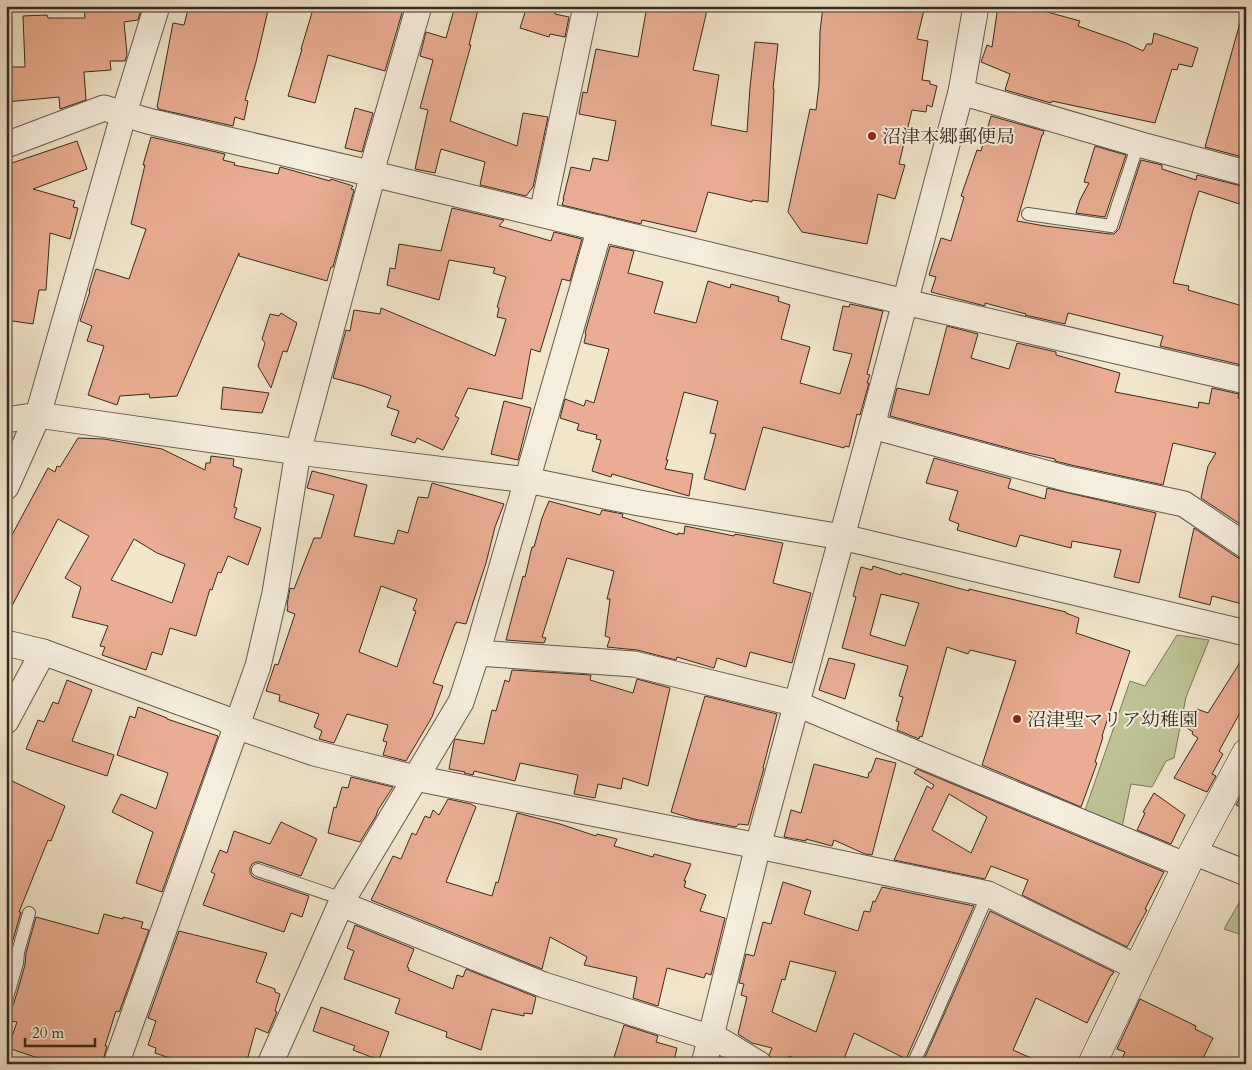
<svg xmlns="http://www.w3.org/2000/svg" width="1252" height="1070" font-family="Cardo,'Noto Serif JP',serif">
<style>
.green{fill:#bec394;stroke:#7a775a}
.building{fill:#eaad93;stroke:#362b20;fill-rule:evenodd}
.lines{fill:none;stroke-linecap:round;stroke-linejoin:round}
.lane-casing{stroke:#655a4a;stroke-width:14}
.street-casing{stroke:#655a4a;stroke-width:27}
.secondary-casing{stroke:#362b20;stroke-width:29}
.lane{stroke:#f6eedd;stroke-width:12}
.street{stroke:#f6eedd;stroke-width:25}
.secondary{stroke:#f6eedd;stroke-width:28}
.poi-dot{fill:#8f2418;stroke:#f6eedd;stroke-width:2}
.labels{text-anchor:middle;stroke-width:4;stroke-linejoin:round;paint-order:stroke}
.poi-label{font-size:19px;fill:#362b20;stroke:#f6eedd;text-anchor:start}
</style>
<rect width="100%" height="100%" fill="#f1e5ca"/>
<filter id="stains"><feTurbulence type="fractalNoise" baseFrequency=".004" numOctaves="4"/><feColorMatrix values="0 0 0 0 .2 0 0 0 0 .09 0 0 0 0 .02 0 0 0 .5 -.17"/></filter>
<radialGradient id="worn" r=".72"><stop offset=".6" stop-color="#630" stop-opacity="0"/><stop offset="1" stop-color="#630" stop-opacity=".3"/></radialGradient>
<g class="green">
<polygon points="1177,635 1209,640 1186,697 1174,758 1166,761 1152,787 1131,784 1121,832 1083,816 1130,681 1145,686"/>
<polygon points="1246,891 1246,933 1242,935 1224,929"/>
</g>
<g class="building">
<polygon points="84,6 142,6 138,20 124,22 127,54 125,61 110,61 111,70 84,72 86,100 60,109 59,97 6,102 6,67 25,67 23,16 47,15 48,18 85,18"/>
<polygon points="189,6 269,6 256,62 245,100 248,101 244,120 235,117 233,126 158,109 158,107 157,107 173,23 184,25"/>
<polygon points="314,6 404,6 385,71 328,55 315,103 288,96 302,49 301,49"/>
<polygon points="455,6 479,6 469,45 471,45 450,121 517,146 523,113 548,117 533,187 526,196 480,185 485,162 441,149 435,173 415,169 428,110 420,108 433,60 420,56 426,32 446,38"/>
<polygon points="527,6 557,6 555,14 569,17 565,37 550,34 549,37 520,28"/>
<polygon points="647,6 708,6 693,70 719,75 711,125 747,132 750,87 755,42 778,44 773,89 774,89 768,202 752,200 752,202 708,192 696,232 642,220 641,224 562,205 564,199 563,199 571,167 590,171 593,158 608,161 616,121 579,114 583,92 587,93 596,49 638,57"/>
<polygon points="823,6 848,6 884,10 885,6 925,6 917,39 928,41 922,80 930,81 930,84 937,86 932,107 927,105 926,112 912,110 899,164 905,165 895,199 878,194 867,244 802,232 788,212 810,109 816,110 819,85 820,32"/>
<polygon points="998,6 1041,6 1040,10 1080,21 1078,26 1126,43 1143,51 1147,44 1152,44 1154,33 1198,48 1192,67 1179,64 1177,70 1172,69 1155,123 1052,101 1051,103 1005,90 1010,74 981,62 987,45 992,47"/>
<polygon points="1240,23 1246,23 1246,158 1205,147"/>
<polygon points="355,108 373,113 362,152 345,148"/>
<polygon points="991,116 1044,131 1043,135 1042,135 1017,221 1045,226 1110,234 1114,234 1119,229 1141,160 1162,165 1162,169 1196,180 1197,175 1246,187 1246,206 1199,191 1193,210 1173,283 1189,286 1188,290 1246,307 1246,366 1160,346 1163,336 1068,313 1065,324 1025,315 1026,314 985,303 985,306 931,292 936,277 929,275 941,238 951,241 964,197 961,196 977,150 981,151"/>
<polygon points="151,137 225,154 223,160 235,163 234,165 278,174 280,167 330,181 331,179 353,186 351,189 354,190 333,267 331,267 327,281 239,256 239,253 177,396 150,398 149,394 120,396 117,405 88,395 104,346 87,341 92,326 80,321 90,291 89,291 96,269 129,279 146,229 131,224 145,165 143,165"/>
<polygon points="77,141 87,169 33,189 75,201 73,207 78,208 70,239 50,233 46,290 39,290 33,324 6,320 6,165"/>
<polygon points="1095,146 1126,155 1105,217 1076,213 1080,200 1089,183 1084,182"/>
<polygon points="452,208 504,220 499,226 551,241 554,232 582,239 570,281 562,279 540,352 531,349 522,399 468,388 455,416 459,418 443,450 417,438 415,443 391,435 399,411 387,407 391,396 363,386 333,378 346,330 350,331 354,310 380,314 381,308 495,356 506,319 497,317 499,308 497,307 506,277 493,273 495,268 449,260 439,300 387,285 390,268 395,269 399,244 441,251"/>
<polygon points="610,246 634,251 628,273 663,282 654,313 696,323 708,281 730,288 731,284 779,297 778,301 790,305 781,339 810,347 800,383 840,394 852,354 833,350 843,306 849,307 850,304 883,311 867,374 870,375 867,383 869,383 860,415 857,414 849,447 845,446 844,448 763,427 745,490 704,479 716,434 710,433 718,401 684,392 666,460 668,460 665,469 693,474 689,496 612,474 611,477 592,471 601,440 596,439 597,435 577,430 579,424 560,418 565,399 584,406 586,400 594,403 609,349 584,343 586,334 585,333"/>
<polygon points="281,313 297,323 287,352 283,351 271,388 258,366 265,343 262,339 270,314 279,316"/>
<polygon points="947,326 978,334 971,358 1009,369 1017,343 1056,352 1056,355 1120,373 1115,392 1198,408 1199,402 1209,404 1212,388 1239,394 1238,398 1246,400 1246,528 1201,498 1208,466 1216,453 1173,443 1163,485 1071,465 1055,461 1055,459 1019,451 890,416 897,388 929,395"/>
<polygon points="223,387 269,393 262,413 221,409"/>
<polygon points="504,401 531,408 518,460 491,454"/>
<path d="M78,438L104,439L162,449L205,470L206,463H210L211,456L234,459L233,466L242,469L234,507L237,508L234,518L261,528L248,565L228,556L221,573L218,572L212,590L210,589L196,636L170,628L162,655L152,652L146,670L102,655L105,647L100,646L108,626L72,617L81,587L65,578L89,536L58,519L6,617V546L48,468L55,472L57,466L60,467ZM134,539L157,553L185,564L172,603L111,580Z"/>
<polygon points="934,458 1011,479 1008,488 1045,499 1047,488 1156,513 1139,583 1114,577 1121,550 1072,541 1071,548 1020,535 1016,547 957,530 959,524 949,520 958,491 926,483"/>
<path d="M312,471L367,485L354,536L394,544L398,530L408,533L418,497L428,498L432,483L504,504L495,527L486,563L466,624L456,622V624H455L433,683L443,686L432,717L406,761L383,755L387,742L383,741L388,725L347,714L334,743L319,739L322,731L314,727L319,714L279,701L280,695L266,691L275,664L278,665L295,614L287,611L288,606L287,605L290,588L294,589L314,538H321L334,495L307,488ZM381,586L417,599L413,610L416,611L397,667L359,652Z"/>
<polygon points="549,501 600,515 602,510 623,514 622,517 678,535 678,533 684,534 685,526 734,536 735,534 783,543 773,583 811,593 792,663 750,652 746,667 717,658 714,668 677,657 676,660 637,650 607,647 610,638 605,636 610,599 607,599 614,571 567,558 542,637 546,638 544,643 506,640 523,576 525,577 532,547 534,547 542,518"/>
<polygon points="1194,528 1238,558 1246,560 1246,605 1212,596 1210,605 1179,597"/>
<path d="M873,566L901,575L902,573L969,591V589L1066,612V613L1079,618L1076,633L1130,651L1102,736L1103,737L1095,762L1097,763L1081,807L982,765L1016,661L970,650L968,654L947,647L922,737L920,736L919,739L897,730L899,722L896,721L903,697L899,696L908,666L842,648L856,597L853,596L861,567L872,570ZM881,594L919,603L905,646L870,635Z"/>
<polygon points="1246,653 1246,702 1219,751 1223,754 1212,774 1216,776 1207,792 1174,778 1198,738 1192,734 1193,732 1187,728 1197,709 1208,713"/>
<polygon points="829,658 855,664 845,699 819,690"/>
<polygon points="512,670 591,675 590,680 633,693 637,679 670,688 648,786 623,778 621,789 598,784 595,798 574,794 578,775 520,763 515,781 474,771 473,775 464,773 465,772 449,769 454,742 455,739 484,744 492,710 496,711 505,680 509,682"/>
<polygon points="67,680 92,690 72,741 114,755 107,776 26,749 38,720 44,722 53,702 58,704"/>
<polygon points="705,696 777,714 763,768 764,768 748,825 739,824 736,827 694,819 671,812"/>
<polygon points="138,707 167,718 167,719 218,736 162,892 136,883 153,832 112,812 121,794 156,809 168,773 117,755 130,716 135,718"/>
<polygon points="876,758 896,763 872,855 865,854 834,840 832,846 806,839 806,841 784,837 791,810 801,813 814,764 868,778 869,772 871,772"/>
<path d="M917,769L1164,872L1145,909L1147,910L1127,947L1022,895L1028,880L991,866L985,879L894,860L927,786L932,789L934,785L914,773ZM949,794L987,817L971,853L932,830Z"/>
<polygon points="351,777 393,787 378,810 376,816 360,842 328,833 334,807 336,808 342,787 348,788"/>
<polygon points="12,781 65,806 51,841 48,840 19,912 21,912 10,950 9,961 6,971 6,794"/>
<polygon points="1245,789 1246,789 1246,809 1236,805"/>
<polygon points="1154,793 1185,815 1171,844 1137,830 1145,813 1143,812"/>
<polygon points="448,799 471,804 476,807 446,882 492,896 496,882 498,883 517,813 560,824 596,836 597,834 617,839 614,846 653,857 654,854 691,864 684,881 686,881 684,887 706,895 700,911 725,918 711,975 706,973 704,978 667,968 658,1006 633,998 637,977 584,965 587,957 550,937 542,969 371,900 393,856 401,859 412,833 416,835 425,816 430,818 433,810 439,815"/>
<polygon points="281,822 317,839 301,876 260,862 256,862 252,864 250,868 250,872 252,876 255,878 309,896 302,917 291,913 284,932 203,905 215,874 211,872 220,850 227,853 234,831 270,844"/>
<path d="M783,882L811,891L804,914L858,931L864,911L870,912L873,901L875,902L882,887L974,906L906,1059L854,1033L842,1064H805L789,1056L785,1064H782L772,1060L769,1055L772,1048L752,1043L738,1034L747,997L741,995L744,984L739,983L746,954L754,956L763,922L771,924ZM790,961L836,972L816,1032L772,1012L782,979L785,980Z"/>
<polygon points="990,911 1114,972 1112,975 1111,975 1087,1023 1036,998 1013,1050 1045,1064 922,1064"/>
<polygon points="104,914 123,919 123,917 143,922 141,928 149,930 120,1010 119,1012 116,1011 105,1046 107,1046 102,1064 56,1064 8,1048 17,1022 6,1020 6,1009 11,1007 14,1003 25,965 26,953 36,917 98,934"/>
<polygon points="355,925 414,949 407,967 409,968 408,970 453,989 457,975 463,977 466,969 536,997 532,1014 524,1013 524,1016 492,1009 481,1050 446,1037 447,1032 395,1013 400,999 344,979 354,951 347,948"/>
<polygon points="179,931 267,953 256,982 275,989 275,992 280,994 275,1011 277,1012 268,1033 256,1028 246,1064 187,1064 155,1053 156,1048 148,1045 156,1021 148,1018"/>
<polygon points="1140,999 1196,1026 1195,1029 1213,1038 1200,1064 1120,1064 1125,1052 1117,1049"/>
<polygon points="321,1007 389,1032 379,1060 353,1050 355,1046 313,1031"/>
<polygon points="624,1025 658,1036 656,1042 677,1048 673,1064 612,1064"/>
</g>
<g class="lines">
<g class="lane-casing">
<g id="lane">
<polyline points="1028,214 1111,226 1138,144"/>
<polyline points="258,870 343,899"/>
<polyline points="6,1001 17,963 18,952 29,913"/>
<polyline points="913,1064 931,1025 988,894"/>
</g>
</g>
<g class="street-casing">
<g id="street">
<polyline points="961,92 1138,144 1246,173"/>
<polyline points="6,145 104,108 148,121 373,174 905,302 1246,381"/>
<polyline points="542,214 586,6"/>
<polyline points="6,420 38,415 298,452 527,480 639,503 842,537 1246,633"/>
<polyline points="872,426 1068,479 1184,504 1246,546"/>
<polyline points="6,487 38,415 124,113 157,6"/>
<polyline points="6,643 43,652 223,718 236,726 314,753 415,778 758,846 988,894 1138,968"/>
<polyline points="477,653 634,664 797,704 1187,866"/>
<polyline points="6,721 43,652"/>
<polyline points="1193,852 1246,873"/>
<polyline points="341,904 544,985 721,1041 759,1064"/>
<polyline points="116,1064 258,666 275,593 298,452 373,174 374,162 419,6"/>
<polyline points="270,1064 343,899 461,702 477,653 600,228"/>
<polyline points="704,1064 758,846 872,426 961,92 976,6"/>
</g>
</g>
<g class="secondary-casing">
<polyline id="secondary" points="1092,1064 1193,852 1246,753"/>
</g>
<use href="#lane" class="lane"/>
<use href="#street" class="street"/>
<use href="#secondary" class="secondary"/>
</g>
<g class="poi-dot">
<circle cx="872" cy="136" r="5"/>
<circle cx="1017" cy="719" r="5"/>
</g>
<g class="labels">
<g class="poi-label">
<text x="882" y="143">沼津本郷郵便局</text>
<text x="1027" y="726">沼津聖マリア幼稚園</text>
</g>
</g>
<rect width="1252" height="1070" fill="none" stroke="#f1e5ca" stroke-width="25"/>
<rect x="8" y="8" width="1237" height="1055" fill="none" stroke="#362b20" stroke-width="2.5"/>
<rect x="12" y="12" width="1227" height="1045" fill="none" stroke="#362b20"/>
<path d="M25 1038v8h70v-8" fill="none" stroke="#362b20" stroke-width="2.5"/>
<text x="32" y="1038" font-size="15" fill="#362b20" stroke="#f6eedd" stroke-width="4" paint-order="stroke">20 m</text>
<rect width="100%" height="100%" filter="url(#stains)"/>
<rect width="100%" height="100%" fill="url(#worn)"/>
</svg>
